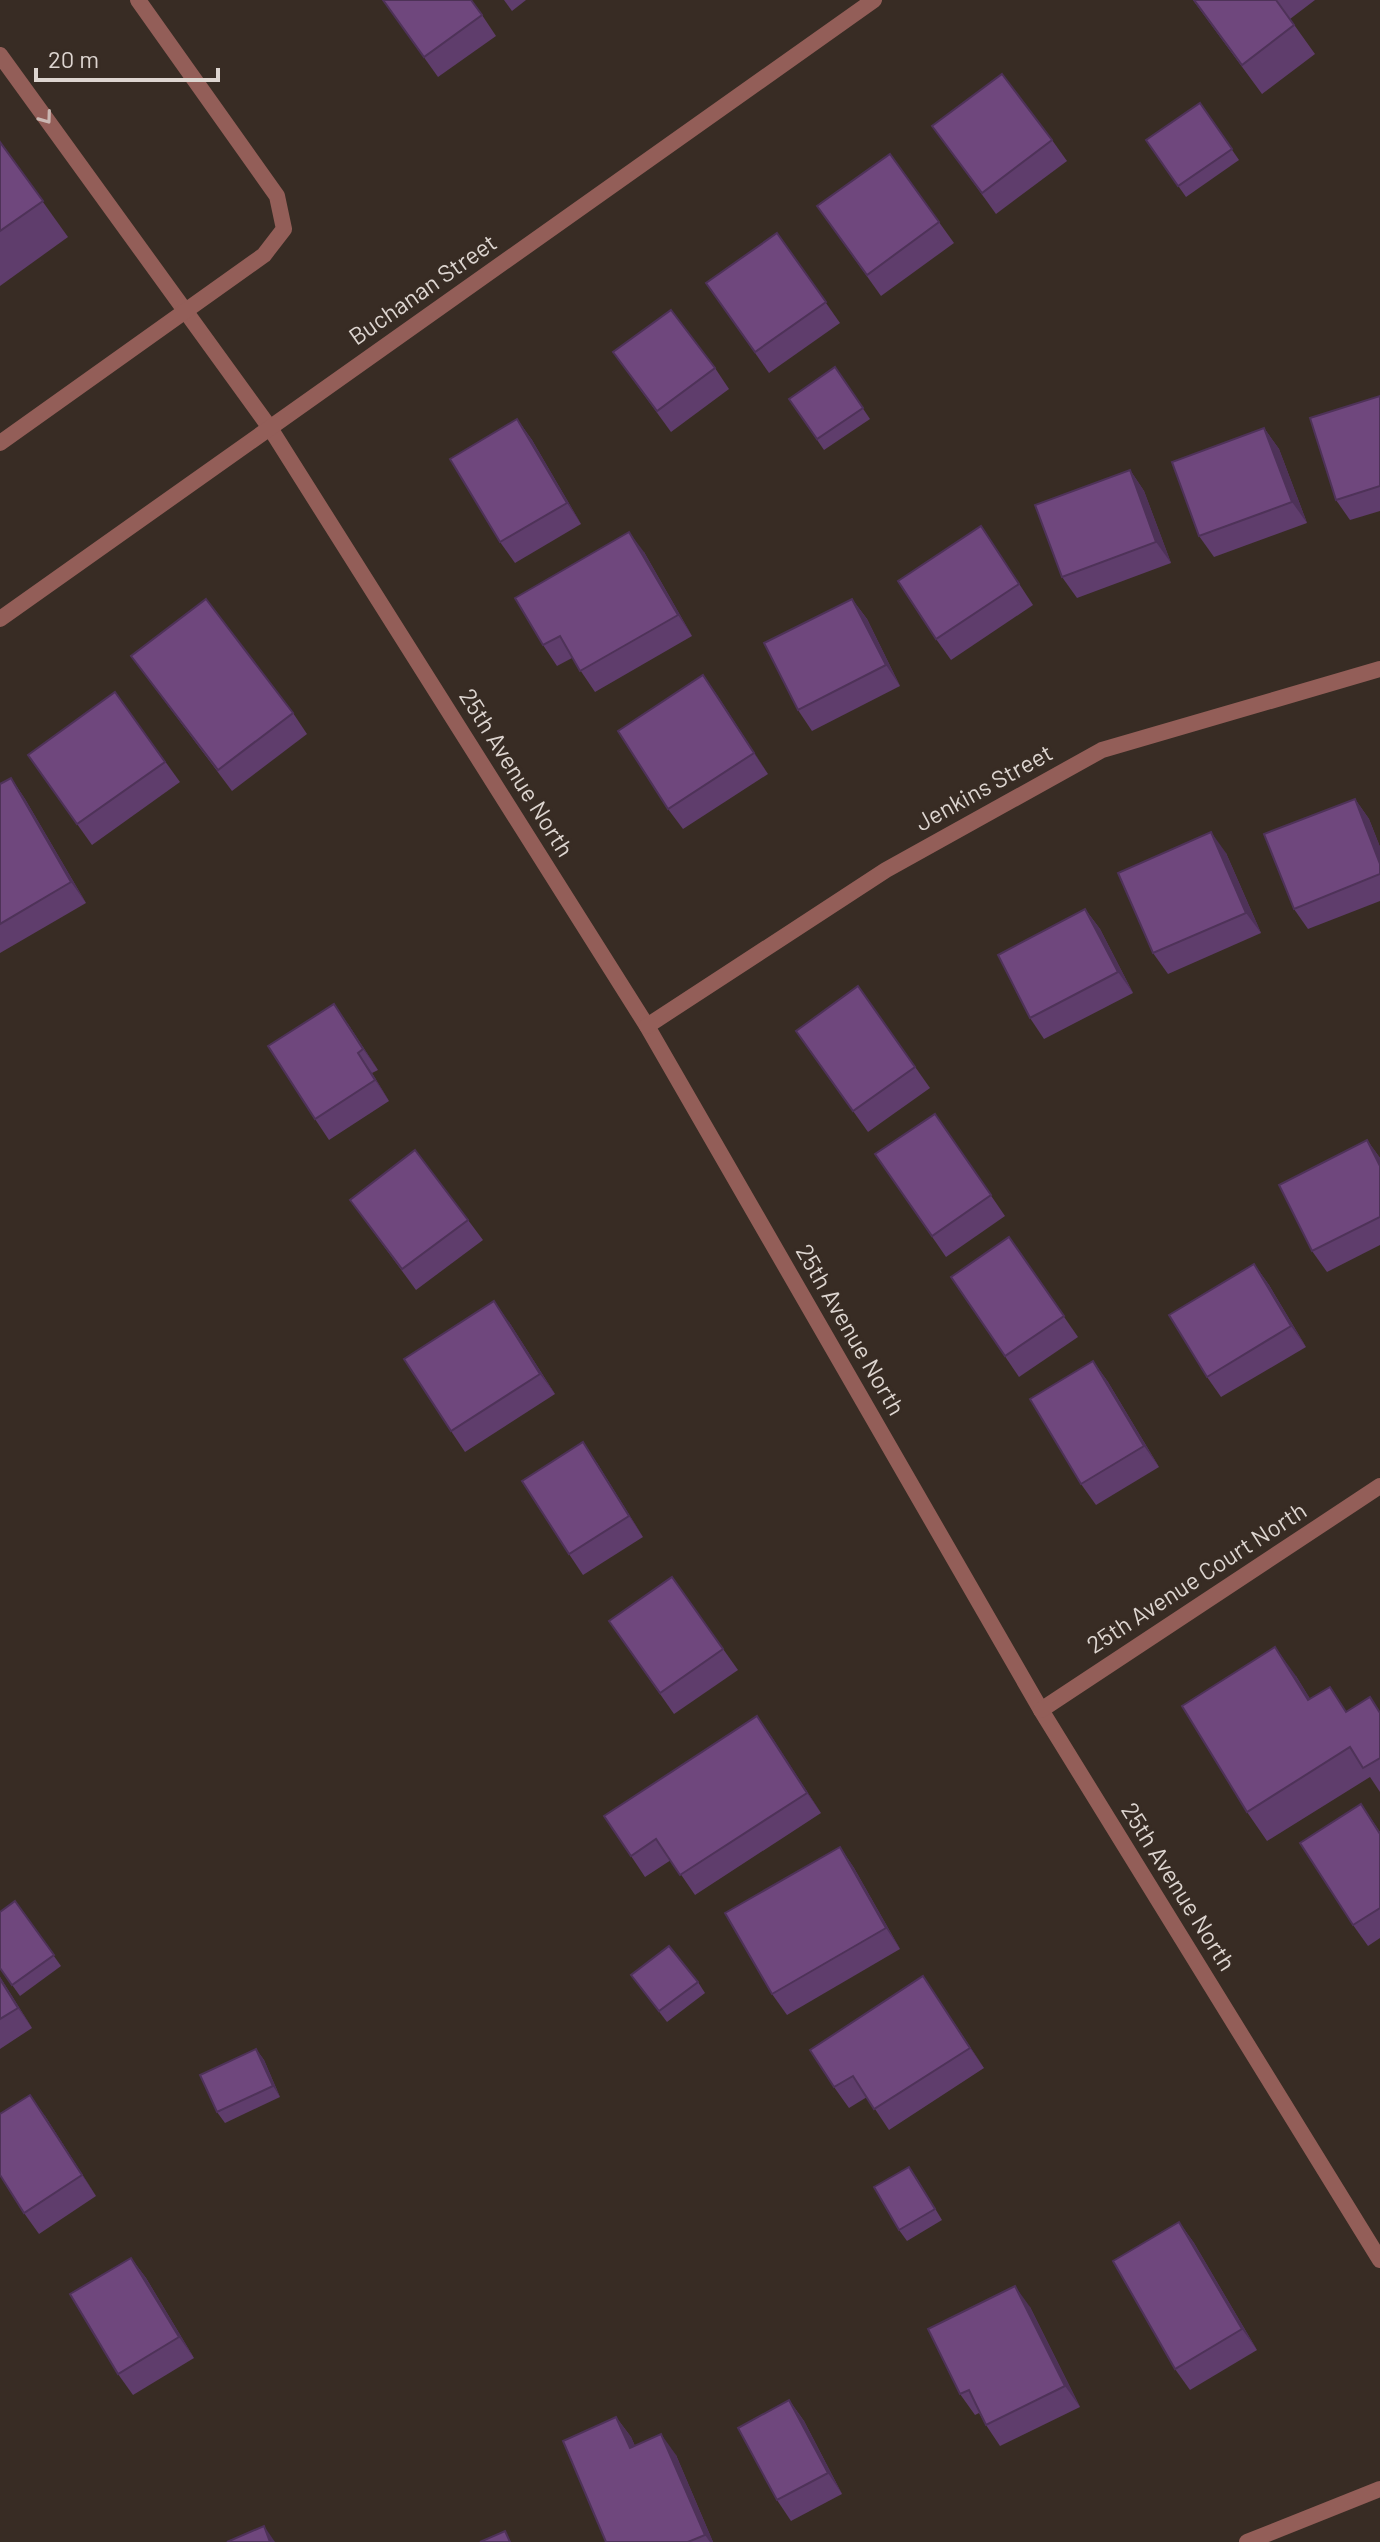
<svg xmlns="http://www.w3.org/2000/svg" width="1380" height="2542" font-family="Barlow,sans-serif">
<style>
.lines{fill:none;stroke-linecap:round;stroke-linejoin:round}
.service{stroke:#935e58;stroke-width:16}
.minor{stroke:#935e58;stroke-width:16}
.tertiary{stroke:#935e58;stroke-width:16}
.wall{fill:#5f3d6c}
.shaded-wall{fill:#4e3258}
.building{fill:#6f477d;stroke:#4e3258;stroke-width:2}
.oneway{stroke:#cab7b2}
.labels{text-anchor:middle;stroke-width:6;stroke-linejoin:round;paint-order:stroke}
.street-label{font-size:24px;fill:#ddd5d0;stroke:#382c24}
</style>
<rect width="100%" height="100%" fill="#382c24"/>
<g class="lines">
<g class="service">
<polyline points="0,55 270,428"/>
<polyline points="0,443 264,255 284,229 277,196 138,0"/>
</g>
<g class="minor">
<polyline points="270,428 647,1026 1041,1710 1380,2260"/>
<polyline points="647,1026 886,870 1102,750 1380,669"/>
<polyline points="1041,1710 1380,1486"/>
<polyline points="1247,2542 1380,2489"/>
</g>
<polyline class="tertiary" points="0,619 874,0"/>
</g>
<g class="wall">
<polygon points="383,0 482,15 496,36 438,77"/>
<polygon points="504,0 526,0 512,11"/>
<polygon points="1193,0 1315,0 1290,19 1315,54 1262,94"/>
<polygon points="1200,103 1239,160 1186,197 1146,140"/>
<polygon points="1052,140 1067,161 996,214 947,146"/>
<polygon points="0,142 68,237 0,286"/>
<polygon points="890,154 954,243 881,296 817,206"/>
<polygon points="777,233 840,323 769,373 706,283"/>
<polygon points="613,352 715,368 729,389 671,432"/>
<polygon points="835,367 870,419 824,450 789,399"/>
<polygon points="1380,396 1380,511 1350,520 1336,500"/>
<polygon points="517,419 532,440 581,524 515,563 500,542"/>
<polygon points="1264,428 1279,449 1307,523 1214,557 1199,536"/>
<polygon points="1130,470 1144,491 1171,563 1077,598 1062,577"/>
<polygon points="995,547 1033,605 951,660 936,639"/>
<polygon points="644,552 692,636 595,692 572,658 557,666 543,645"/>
<polygon points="852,599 867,619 900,686 812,731 798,710"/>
<polygon points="131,656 293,713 307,734 232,791"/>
<polygon points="703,675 768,774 683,829 668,809"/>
<polygon points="115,692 180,782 92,845 28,755"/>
<polygon points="11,778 25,799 86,903 0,953 0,784"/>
<polygon points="1355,799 1369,819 1380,847 1380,901 1308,929 1294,909"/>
<polygon points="1226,853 1261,933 1168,974 1153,953"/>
<polygon points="1085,909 1100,929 1133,993 1044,1039 1030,1018"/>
<polygon points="858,986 930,1088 868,1132 796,1031"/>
<polygon points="348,1024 378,1070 372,1073 389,1101 329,1140 315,1119"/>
<polygon points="935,1114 1005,1216 946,1257 875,1154"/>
<polygon points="1367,1140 1380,1158 1380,1245 1327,1272 1312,1251"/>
<polygon points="350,1200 468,1220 483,1240 416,1290"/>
<polygon points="1009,1237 1078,1337 1019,1377 951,1277"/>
<polygon points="1254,1264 1269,1285 1306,1347 1221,1397 1207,1377"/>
<polygon points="509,1322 555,1394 465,1452 451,1431"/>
<polygon points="1093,1361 1108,1382 1159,1467 1096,1505 1081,1484"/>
<polygon points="597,1463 643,1537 583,1575 569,1554"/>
<polygon points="672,1577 738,1670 674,1714 609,1621"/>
<polygon points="1296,1676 1310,1699 1347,1712 1380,1711 1380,1792 1370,1777 1267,1841 1247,1812"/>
<polygon points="757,1716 821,1813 695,1895 671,1860 645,1877 631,1856"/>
<polygon points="1361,1804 1380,1832 1380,1938 1368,1946 1353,1925"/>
<polygon points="840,1847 854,1868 900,1949 787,2015 772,1994"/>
<polygon points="15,1901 61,1966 20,1996 0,1968"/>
<polygon points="631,1975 698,1982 705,1993 667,2022"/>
<polygon points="923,1976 984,2068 889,2130 867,2097 849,2108 834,2087"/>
<polygon points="0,1977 32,2028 0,2049"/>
<polygon points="256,2049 264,2060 280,2097 225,2123 217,2112"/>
<polygon points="45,2116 96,2196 39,2234 24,2213"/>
<polygon points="916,2177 942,2220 907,2241 899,2230"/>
<polygon points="1179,2222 1194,2243 1257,2350 1190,2390 1175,2369"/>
<polygon points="131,2258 146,2278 194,2358 133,2395 118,2374"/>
<polygon points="1030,2307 1080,2407 1000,2446 986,2425 979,2413 975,2415 960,2394"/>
<polygon points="789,2400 804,2421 842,2494 791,2521 777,2500"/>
<polygon points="616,2417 631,2437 635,2446 676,2455 713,2542 606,2542"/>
</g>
<g class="shaded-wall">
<polygon points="517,419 532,440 581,524 567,503"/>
<polygon points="1264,428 1279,449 1307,523 1292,502"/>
<polygon points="1130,470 1144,491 1171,563 1156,542"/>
<polygon points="629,532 644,552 692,636 678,615"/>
<polygon points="852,599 867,619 900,686 886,665"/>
<polygon points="703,675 718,696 768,774 754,753"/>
<polygon points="11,778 25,799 86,903 71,882"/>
<polygon points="1355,799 1369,819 1380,847 1380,864"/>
<polygon points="1211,832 1226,853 1261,933 1246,913"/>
<polygon points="1085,909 1100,929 1133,993 1118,972"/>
<polygon points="334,1004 348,1024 378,1070 363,1049"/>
<polygon points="358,1053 372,1073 389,1101 375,1080"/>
<polygon points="1367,1140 1380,1158 1380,1166"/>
<polygon points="1254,1264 1269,1285 1306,1347 1291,1326"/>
<polygon points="494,1301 509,1322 555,1394 540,1374"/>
<polygon points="1093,1361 1108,1382 1159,1467 1144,1446"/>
<polygon points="583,1442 597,1463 643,1537 629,1516"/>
<polygon points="1275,1647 1296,1676 1329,1729 1308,1700"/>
<polygon points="757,1716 772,1737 821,1813 807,1793"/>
<polygon points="840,1847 854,1868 900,1949 886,1928"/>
<polygon points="923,1976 937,1997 984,2068 970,2048"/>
<polygon points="0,1977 32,2028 18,2008 0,1979"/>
<polygon points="256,2049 264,2060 280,2097 273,2086"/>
<polygon points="30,2095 45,2116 96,2196 82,2175"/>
<polygon points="1179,2222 1194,2243 1257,2350 1242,2329"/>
<polygon points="131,2258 146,2278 194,2358 179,2337"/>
<polygon points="1015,2286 1030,2307 1080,2407 1065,2386"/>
<polygon points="789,2400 804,2421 842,2494 828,2473"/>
<polygon points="616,2417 631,2437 645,2469 630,2448"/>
<polygon points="661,2434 676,2455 713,2542 710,2542 705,2535"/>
<polygon points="264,2526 275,2542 270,2542"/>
</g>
<g class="building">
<polygon points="383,0 471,0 482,15 424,57"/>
<polygon points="1194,0 1276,0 1294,25 1242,65"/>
<polygon points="1002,74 1052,140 982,193 932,126"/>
<polygon points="1200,103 1232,149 1178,186 1146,140"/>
<polygon points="0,142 43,201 0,231"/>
<polygon points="890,154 939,222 867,275 817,206"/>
<polygon points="777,233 826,302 755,352 706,283"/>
<polygon points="671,310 715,368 657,411 613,352"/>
<polygon points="835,367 863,408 817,439 789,399"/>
<polygon points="1380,396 1380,486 1336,500 1310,418"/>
<polygon points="517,419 567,503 500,542 450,459"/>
<polygon points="1264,428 1292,502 1199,536 1172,462"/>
<polygon points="1130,470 1156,542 1062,577 1035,505"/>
<polygon points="981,526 1019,584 936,639 898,581"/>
<polygon points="629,532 678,615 580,671 560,636 543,645 515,598"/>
<polygon points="206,599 293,713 218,770 131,656"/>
<polygon points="852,599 886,665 798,710 764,643"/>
<polygon points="703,675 754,753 668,809 618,731"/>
<polygon points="115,692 165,762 77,824 28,755"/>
<polygon points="11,778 71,882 0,924 0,784"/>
<polygon points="1355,799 1380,864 1380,874 1294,909 1264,834"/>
<polygon points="1211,832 1246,913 1153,953 1118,873"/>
<polygon points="1085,909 1118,972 1030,1018 998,955"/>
<polygon points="858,986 915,1067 853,1111 796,1031"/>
<polygon points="334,1004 363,1049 358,1053 375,1080 315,1119 268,1046"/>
<polygon points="935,1114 991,1195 932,1236 875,1154"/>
<polygon points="1367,1140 1380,1166 1380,1217 1312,1251 1279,1185"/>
<polygon points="415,1150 468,1220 402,1269 350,1200"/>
<polygon points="1009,1237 1064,1316 1005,1356 951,1277"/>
<polygon points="1254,1264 1291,1326 1207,1377 1169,1315"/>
<polygon points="494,1301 540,1374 451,1431 404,1359"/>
<polygon points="1093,1361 1144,1446 1081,1484 1030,1399"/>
<polygon points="583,1442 629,1516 569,1554 522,1481"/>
<polygon points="672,1577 723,1649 660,1693 609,1621"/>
<polygon points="1275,1647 1308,1700 1330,1687 1346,1712 1370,1697 1380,1713 1380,1758 1363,1768 1350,1747 1247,1812 1182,1706"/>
<polygon points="757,1716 807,1793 680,1875 656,1839 631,1856 604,1816"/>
<polygon points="1361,1804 1380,1834 1380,1908 1353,1925 1300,1843"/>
<polygon points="840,1847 886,1928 772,1994 725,1913"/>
<polygon points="15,1901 54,1955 12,1985 0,1968 0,1912"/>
<polygon points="669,1946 698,1982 659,2011 631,1975"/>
<polygon points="923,1976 970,2048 874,2109 853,2076 834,2087 810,2050"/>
<polygon points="0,1979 18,2008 0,2019"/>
<polygon points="256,2049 273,2086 217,2112 200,2075"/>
<polygon points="30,2095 82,2175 24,2213 0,2175 0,2114"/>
<polygon points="909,2167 935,2209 899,2230 874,2187"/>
<polygon points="1179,2222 1242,2329 1175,2369 1113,2261"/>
<polygon points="131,2258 179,2337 118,2374 70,2294"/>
<polygon points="1015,2286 1065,2386 986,2425 969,2390 960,2394 928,2329"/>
<polygon points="789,2400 828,2473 777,2500 738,2428"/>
<polygon points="616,2417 630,2448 661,2434 705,2535 688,2542 606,2542 563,2441"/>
<polygon points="264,2526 270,2542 227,2542"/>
<polygon points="505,2531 510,2542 480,2542"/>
</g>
<defs><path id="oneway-chevron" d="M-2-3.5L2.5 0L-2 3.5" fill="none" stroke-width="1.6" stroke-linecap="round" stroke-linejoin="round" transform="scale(2)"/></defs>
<use class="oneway" href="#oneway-chevron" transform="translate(46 118) rotate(54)"/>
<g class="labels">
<g class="street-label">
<text transform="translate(423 290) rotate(-35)" y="8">Buchanan Street</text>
<text transform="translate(516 773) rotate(58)" y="8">25th Avenue North</text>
<text transform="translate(984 788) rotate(-29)" y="8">Jenkins Street</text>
<text transform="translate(850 1330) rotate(60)" y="8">25th Avenue North</text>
<text transform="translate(1197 1578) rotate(-33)" y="8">25th Avenue Court North</text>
<text transform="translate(1178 1887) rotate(58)" y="8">25th Avenue North</text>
</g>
</g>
<path d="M36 68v12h182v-12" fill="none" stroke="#ddd5d0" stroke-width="4"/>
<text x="48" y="68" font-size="24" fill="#ddd5d0" stroke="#382c24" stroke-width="6" paint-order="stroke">20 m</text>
</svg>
